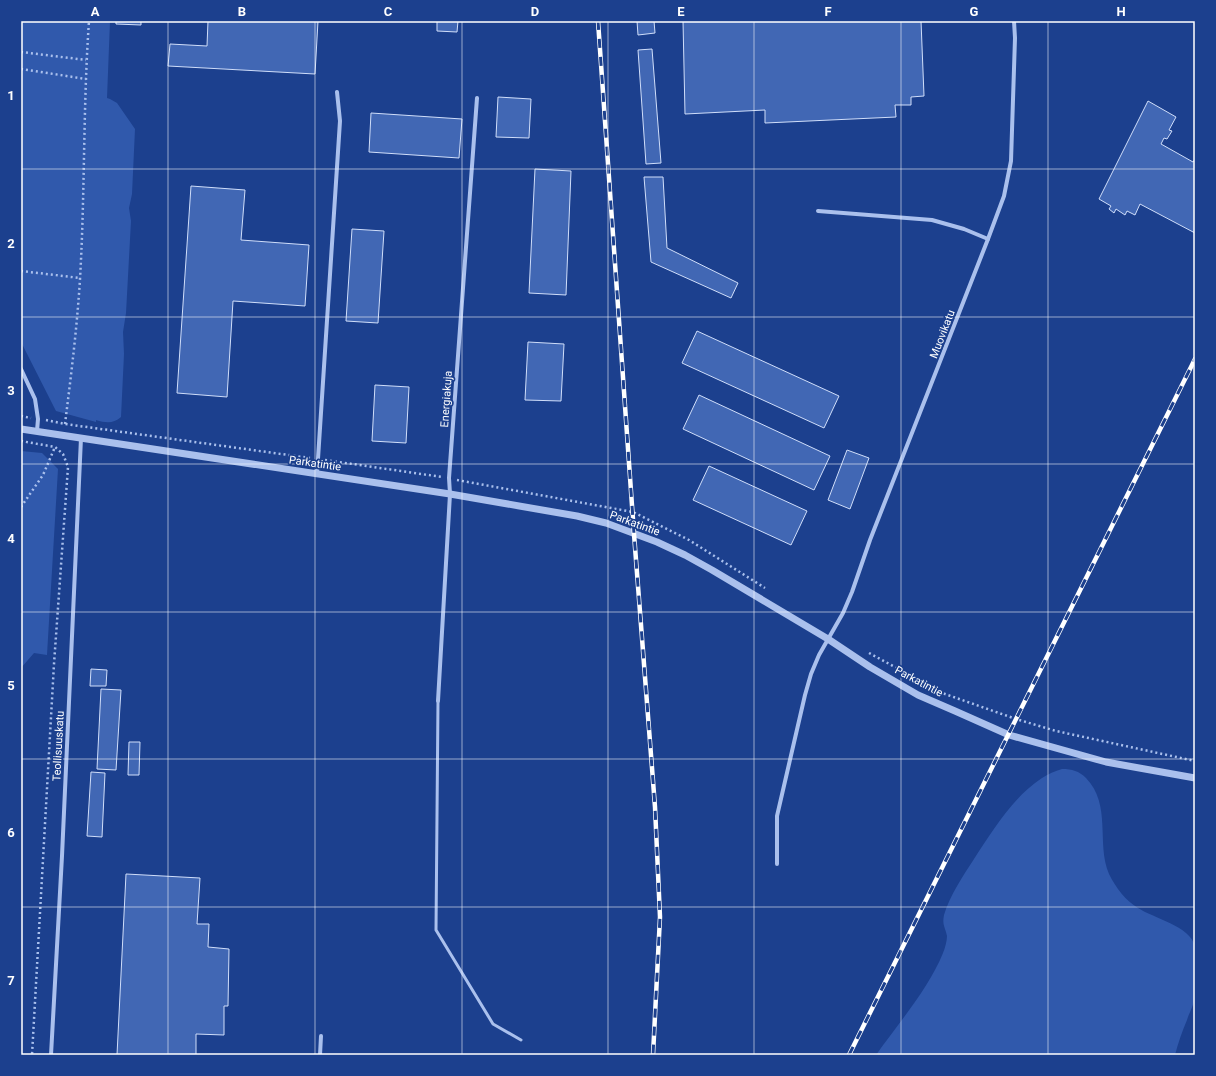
<svg xmlns="http://www.w3.org/2000/svg" width="1216" height="1076" font-family="Roboto,sans-serif">
<style>
.green{fill:#3059ac}
.building{fill:#4167b4;stroke:#d0defa}
.lines{fill:none;stroke-linecap:round;stroke-linejoin:round}
.path{stroke:#aac0ed;stroke-width:2.5;stroke-dasharray:2 3;stroke-linecap:butt}
.service{stroke:#aac0ed;stroke-width:3}
.minor{stroke:#aac0ed;stroke-width:4}
.tertiary{stroke:#aac0ed;stroke-width:7}
.rail-casing{stroke:#fff;stroke-width:4.5}
.rail{stroke:#1c408e;stroke-width:3;stroke-dasharray:9;stroke-linecap:butt}
.grid{fill:none;stroke:#fff;stroke-width:1;stroke-opacity:0.55}
.labels{text-anchor:middle;stroke-width:3.5;stroke-linejoin:round;paint-order:stroke}
.street-label{font-size:11px;fill:#fff;stroke:#1c408e}
.neatline{fill:none;stroke:#fff;stroke-width:1.5}
.grid-label{font-size:13px;text-anchor:middle;font-weight:bold;fill:#fff}
</style>
<rect width="100%" height="100%" fill="#1c408e"/>
<g class="green">
<path d="M21,21H110L107,98L110,99L117,103L135,129L132,194L129,208L131,221L126,313L123,332L124,354L121,417C113,424 106,423 96,420V422L56,411L21,342Z"/>
<polygon points="21,451 42,453 58,469 47,655 34,653 21,668"/>
<path d="M1062,769C1072,769 1079,771 1086,778C1112,805 1096,843 1109,874C1116,888 1125,900 1138,908C1153,918 1190,926 1195,946C1196,952 1195,961 1195,967C1195,977 1196,988 1195,997C1194,1005 1189,1013 1187,1020C1182,1032 1178,1043 1175,1055H876C898,1024 929,988 943,953C945,948 947,941 947,936C945,927 942,925 944,915C950,895 963,876 974,859C993,830 1013,797 1042,778C1048,774 1055,771 1062,769Z"/>
</g>
<g class="building">
<polygon points="116,21 141,21 141,25 116,24"/>
<polygon points="208,21 318,21 315,74 168,66 170,44 207,46"/>
<polygon points="437,21 458,21 457,32 437,31"/>
<polygon points="637,21 654,21 655,33 638,35"/>
<polygon points="683,21 921,21 924,96 911,97 911,105 895,105 896,117 765,123 765,110 685,114"/>
<polygon points="652,49 661,163 646,164 638,50"/>
<polygon points="498,97 531,99 529,138 496,137"/>
<polygon points="1148,101 1176,117 1169,130 1172,131 1167,139 1164,138 1161,144 1193,162 1195,159 1195,233 1140,204 1135,215 1127,211 1125,215 1116,209 1114,213 1109,209 1111,206 1099,199"/>
<polygon points="371,113 462,119 459,158 369,152"/>
<polygon points="535,169 571,171 566,295 529,293"/>
<polygon points="644,177 663,177 667,248 738,283 731,298 651,262"/>
<polygon points="191,186 245,190 241,240 309,245 305,306 233,301 227,397 177,393"/>
<polygon points="352,229 384,231 378,323 346,321"/>
<polygon points="697,331 839,396 824,428 682,363"/>
<polygon points="528,342 564,344 561,401 525,400"/>
<polygon points="375,385 409,387 406,443 372,441"/>
<polygon points="699,395 830,456 814,490 683,429"/>
<polygon points="847,450 869,458 850,509 828,500"/>
<polygon points="709,466 807,511 791,545 693,500"/>
<polygon points="91,669 107,670 106,686 90,686"/>
<polygon points="101,689 121,690 116,770 97,769"/>
<polygon points="129,742 140,742 139,775 128,775"/>
<polygon points="91,772 105,773 102,837 87,836"/>
<polygon points="126,874 200,878 197,924 209,924 208,947 229,949 228,1006 224,1006 224,1035 196,1034 196,1055 117,1055"/>
</g>
<g class="lines">
<g class="path">
<polyline points="21,52 86,60"/>
<polyline points="21,69 86,79"/>
<polyline points="21,271 80,278"/>
<polyline points="21,416 31,418"/>
<polyline points="46,420 65,424 310,458"/>
<path d="M65,424C71,376 77,328 80,279C85,193 83,107 89,21"/>
<polyline points="21,441 55,447 63,454 68,467 54,664 32,1055"/>
<polyline points="325,460 442,477"/>
<polyline points="457,480 633,512 689,540 765,588"/>
<polyline points="21,507 43,475 55,447"/>
<polyline points="869,653 945,694 1016,719 1056,731 1195,761"/>
</g>
<polyline class="service" points="438,701 436,930 493,1024 521,1040"/>
<g class="minor">
<polyline points="818,211 932,220 964,229 988,239"/>
<polyline points="21,369 35,399 38,419 37,431"/>
<polyline points="317,474 340,121 337,92"/>
<polyline points="438,701 450,494 449,478 477,98"/>
<polyline points="777,864 777,816 805,695 811,674 819,655 843,613 852,592 870,540 988,239 1004,196 1011,161 1015,38 1014,21"/>
<polyline points="51,1055 62,856 81,438"/>
<polyline points="320,1055 321,1036"/>
</g>
<polyline class="tertiary" points="21,429 450,494 577,516 606,523 657,542 685,555 712,570 828,639 870,667 918,695 955,711 1009,735 1106,762 1195,778"/>
<g class="rail-casing">
<g id="rail">
<polyline points="598,21 634,534 655,807 660,917 653,1055"/>
<polyline points="849,1055 1195,359"/>
</g>
</g>
<use href="#rail" class="rail"/>
</g>
<path class="grid" d="M168,21V1055M315,21V1055M462,21V1055M608,21V1055M754,21V1055M901,21V1055M1048,21V1055M21,169H1195M21,317H1195M21,464H1195M21,612H1195M21,759H1195M21,907H1195"/>
<g class="labels">
<g class="street-label">
<text transform="translate(942 334) rotate(-69)" y="4">Muovikatu</text>
<text transform="translate(446 399) rotate(-86)" y="4">Energiakuja</text>
<text transform="translate(315 463) rotate(8)" y="4">Parkatintie</text>
<text transform="translate(635 523) rotate(20)" y="4">Parkatintie</text>
<text transform="translate(919 681) rotate(28)" y="4">Parkatintie</text>
<text transform="translate(58 746) rotate(-87)" y="4">Teollisuuskatu</text>
</g>
</g>
<rect width="1216" height="1076" fill="none" stroke="#1c408e" stroke-width="44"/>
<rect x="22" y="22" width="1172" height="1032" class="neatline"/>
<g class="grid-label">
<text x="95" y="16">A</text>
<text x="242" y="16">B</text>
<text x="388" y="16">C</text>
<text x="535" y="16">D</text>
<text x="681" y="16">E</text>
<text x="828" y="16">F</text>
<text x="974" y="16">G</text>
<text x="1121" y="16">H</text>
<text x="11" y="100">1</text>
<text x="11" y="248">2</text>
<text x="11" y="395">3</text>
<text x="11" y="543">4</text>
<text x="11" y="690">5</text>
<text x="11" y="837">6</text>
<text x="11" y="985">7</text>
</g>
</svg>
